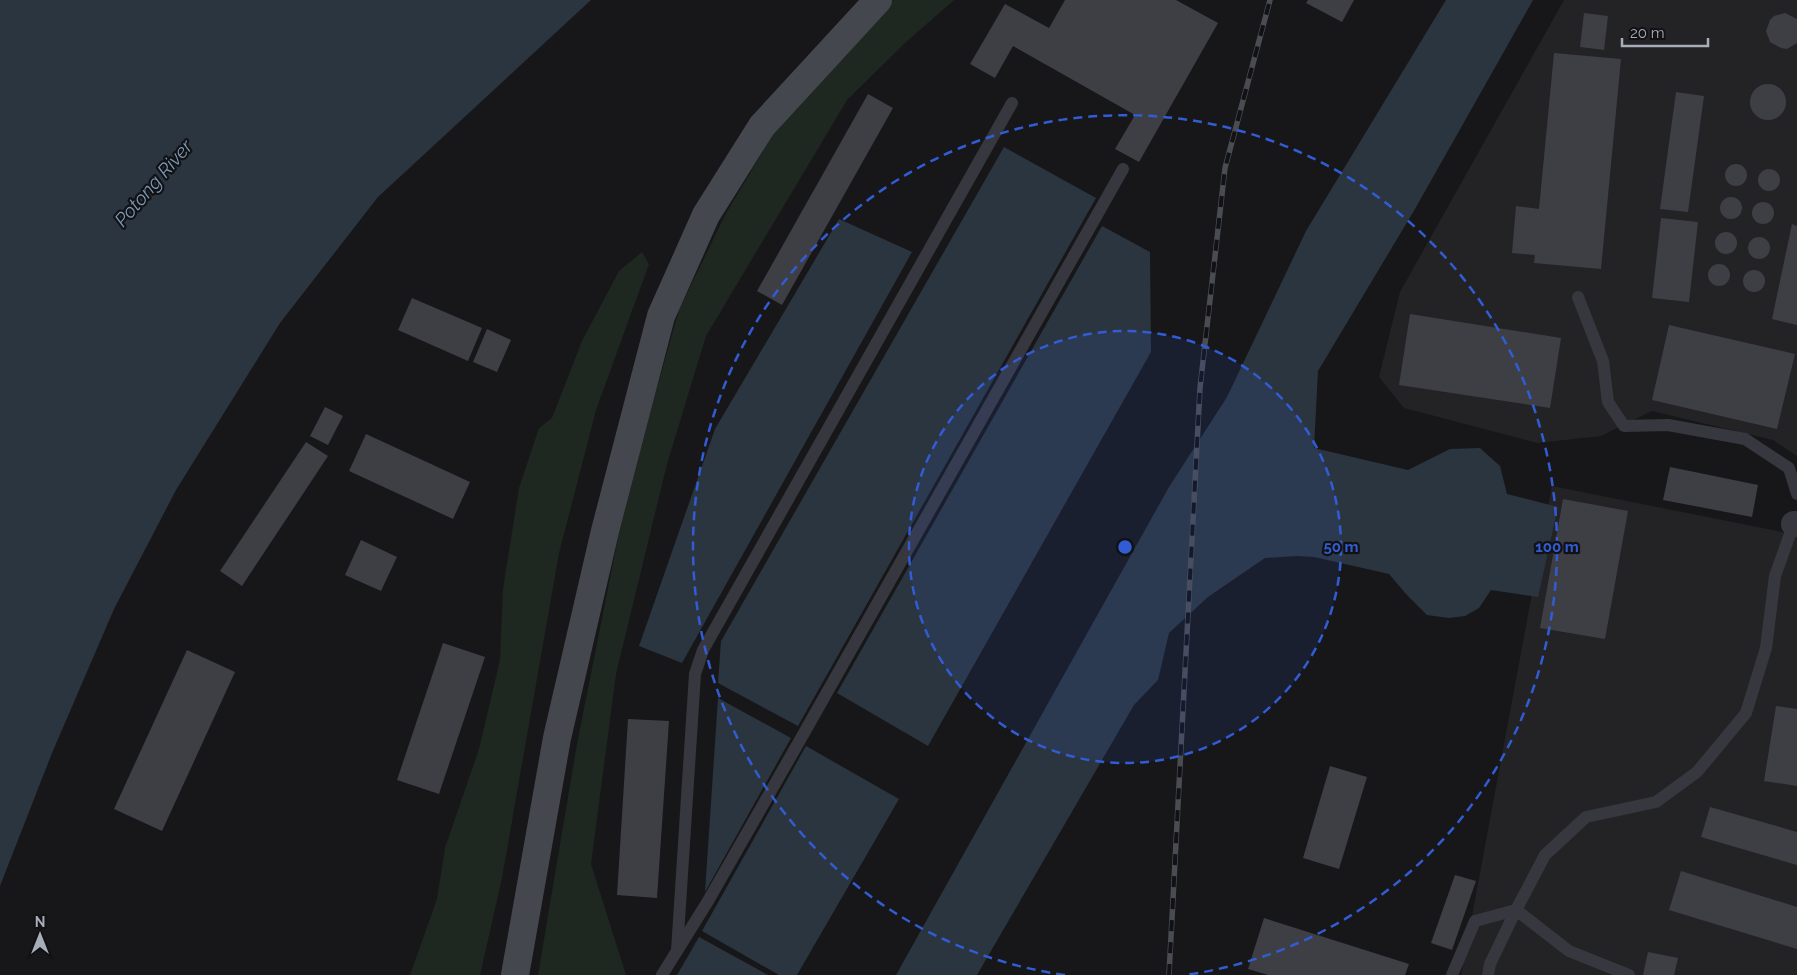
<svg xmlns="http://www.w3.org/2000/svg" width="1797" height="975" font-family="Raleway,sans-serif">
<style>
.built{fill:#232326}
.green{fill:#1e2820}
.water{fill:#2b353f}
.building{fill:#3e3f44}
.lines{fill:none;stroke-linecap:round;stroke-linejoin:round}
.lane{stroke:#37383f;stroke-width:12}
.street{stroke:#37383f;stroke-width:26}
.secondary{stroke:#45474f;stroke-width:28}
.rail-casing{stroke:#4a4c54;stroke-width:5.5}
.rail{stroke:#121214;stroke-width:4;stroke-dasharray:11;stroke-linecap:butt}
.ring{fill:none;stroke:#325cd4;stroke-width:2.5;stroke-dasharray:9 6}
.labels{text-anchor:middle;stroke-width:4.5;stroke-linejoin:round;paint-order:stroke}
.water-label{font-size:19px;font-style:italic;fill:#7b9ab9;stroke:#121214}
.centre{fill:#325cd4;stroke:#121214;stroke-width:2.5}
.ring-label{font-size:15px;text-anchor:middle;font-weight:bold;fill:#325cd4;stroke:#121214;stroke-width:4.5;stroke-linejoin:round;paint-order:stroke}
</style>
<rect width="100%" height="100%" fill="#171719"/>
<g class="built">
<polygon points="1564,0 1797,0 1797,456 1773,440 1652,411 1601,436 1537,443 1404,408 1379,377 1400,292"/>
<polygon points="1552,486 1797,535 1797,975 1461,975"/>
</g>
<g class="green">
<polygon points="893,0 954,0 905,43 847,100 706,336 667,464 616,674 591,864 626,975 538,975 577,744 619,533 653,402 679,310 725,215 775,131 826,68"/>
<polygon points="642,252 649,264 596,410 559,553 502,878 480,975 410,975 437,899 445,848 479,749 500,660 503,589 519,488 539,428 552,418 582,341 619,271"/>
</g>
<g class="water">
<polygon points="0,0 591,0 378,197 280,323 176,490 114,609 52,753 0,886"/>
<polygon points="1446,0 1533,0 1415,209 1318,371 1314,448 1408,470 1450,449 1480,448 1500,466 1507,494 1558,507 1538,597 1491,590 1479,608 1465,616 1449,618 1427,615 1407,595 1389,574 1314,557 1297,556 1265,558 1208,597 1169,633 1158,680 1134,705 977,975 896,975 1169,487 1227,397 1306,231"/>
<polygon points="1004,147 1096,198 798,726 718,683 721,641"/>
<polygon points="839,219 912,252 682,663 639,646 715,429"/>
<polygon points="1102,226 1150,252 1151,352 928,746 837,693"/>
<polygon points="718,698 791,738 705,892"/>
<polygon points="806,746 899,799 797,975 779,975 702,931"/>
<polygon points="699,937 768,975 677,975"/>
</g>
<g class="building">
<polygon points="1065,0 1176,0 1218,23 1139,162 1115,149 1135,115 1013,46 995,78 970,64 1005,4 1049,28"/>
<polygon points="1308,0 1354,0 1342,22 1306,3"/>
<polygon points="1584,13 1608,16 1604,50 1580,47"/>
<polygon points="1785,13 1797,19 1797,43 1787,49 1781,48 1770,42 1766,31 1770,20 1774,16"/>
<polygon points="1554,53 1621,59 1601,269 1534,263 1535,255 1512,253 1516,206 1539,209"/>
<circle cx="1768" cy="102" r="18"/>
<polygon points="1676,92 1704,96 1688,212 1660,209"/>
<polygon points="868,94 893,108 782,305 757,291"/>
<circle cx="1736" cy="175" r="11"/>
<circle cx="1769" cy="180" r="11"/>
<circle cx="1731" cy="208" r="11"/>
<circle cx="1763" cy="213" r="11"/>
<polygon points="1661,218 1698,222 1689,302 1652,298"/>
<polygon points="1792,224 1797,226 1797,325 1772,319"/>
<circle cx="1726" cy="243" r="11"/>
<circle cx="1759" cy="248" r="11"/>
<circle cx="1719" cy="275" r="11"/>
<circle cx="1754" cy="281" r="11"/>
<polygon points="412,298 482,328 468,361 398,330"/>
<polygon points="1410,314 1561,338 1550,408 1399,385"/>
<polygon points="1669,325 1795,354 1777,429 1652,400"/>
<polygon points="487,329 511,340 497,372 473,362"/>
<polygon points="325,407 343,416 328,445 310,436"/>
<polygon points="366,434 470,482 453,519 349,471"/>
<polygon points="306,442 328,456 242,586 220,571"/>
<polygon points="1670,467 1758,485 1752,517 1663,500"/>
<polygon points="1563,499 1628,511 1605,639 1540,628"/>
<polygon points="361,540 397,557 381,591 345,575"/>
<polygon points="443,643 485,657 439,794 397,780"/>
<polygon points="187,650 235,672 162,831 114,809"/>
<polygon points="1776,706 1797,709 1797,786 1764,781"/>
<polygon points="628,719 669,721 657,898 617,895"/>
<polygon points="1330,766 1367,777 1339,869 1303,858"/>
<polygon points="1710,807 1797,832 1797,865 1701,837"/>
<polygon points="1681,871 1797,907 1797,949 1669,910"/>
<polygon points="1455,875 1476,881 1452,950 1431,943"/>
<polygon points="1264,918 1409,964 1405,975 1268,975 1248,969"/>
<polygon points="1648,952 1678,958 1674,975 1643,975"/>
</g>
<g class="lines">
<g class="lane">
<polyline points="1578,297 1603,361 1608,402 1624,426 1668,425 1745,439 1789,468 1797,494"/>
<polyline points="677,951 695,674 703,650 1012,103"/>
<polyline points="662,975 708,901 804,733 1123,169"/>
<polyline points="1452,975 1475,921 1516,910 1545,855 1586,817 1656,802 1697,772 1746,713 1766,648 1775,576 1795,520"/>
<polyline points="1488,975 1490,964 1516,910 1569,951 1629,975"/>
</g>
<polyline class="street" points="1794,524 1797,524"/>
<polyline class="secondary" points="515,975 557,738 605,531 661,316 706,215 762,126 878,0"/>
<g class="rail-casing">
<polyline id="rail" points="1169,975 1200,388 1225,168 1270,0"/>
</g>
<use href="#rail" class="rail"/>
</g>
<circle cx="1125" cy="547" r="216" fill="#325cd4" fill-opacity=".12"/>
<g class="ring">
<circle cx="1125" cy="547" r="216"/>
<path d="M1065 975A432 432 0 1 1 1185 975"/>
</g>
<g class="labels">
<g class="water-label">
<text transform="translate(153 183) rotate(-49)" y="7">Potong River</text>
</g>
</g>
<circle cx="1125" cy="547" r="8" class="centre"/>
<g class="ring-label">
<text x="1341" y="552">50 m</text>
<text x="1557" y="552">100 m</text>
</g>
<g transform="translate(40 935)" stroke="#121214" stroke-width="4" paint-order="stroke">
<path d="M0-4L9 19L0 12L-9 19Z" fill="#a8adba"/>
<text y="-8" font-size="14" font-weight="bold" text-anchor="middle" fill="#a8adba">N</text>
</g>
<path d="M1622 38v8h86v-8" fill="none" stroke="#a8adba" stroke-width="2.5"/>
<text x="1630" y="38" font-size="15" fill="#a8adba" stroke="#121214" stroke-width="4" paint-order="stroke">20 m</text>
</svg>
